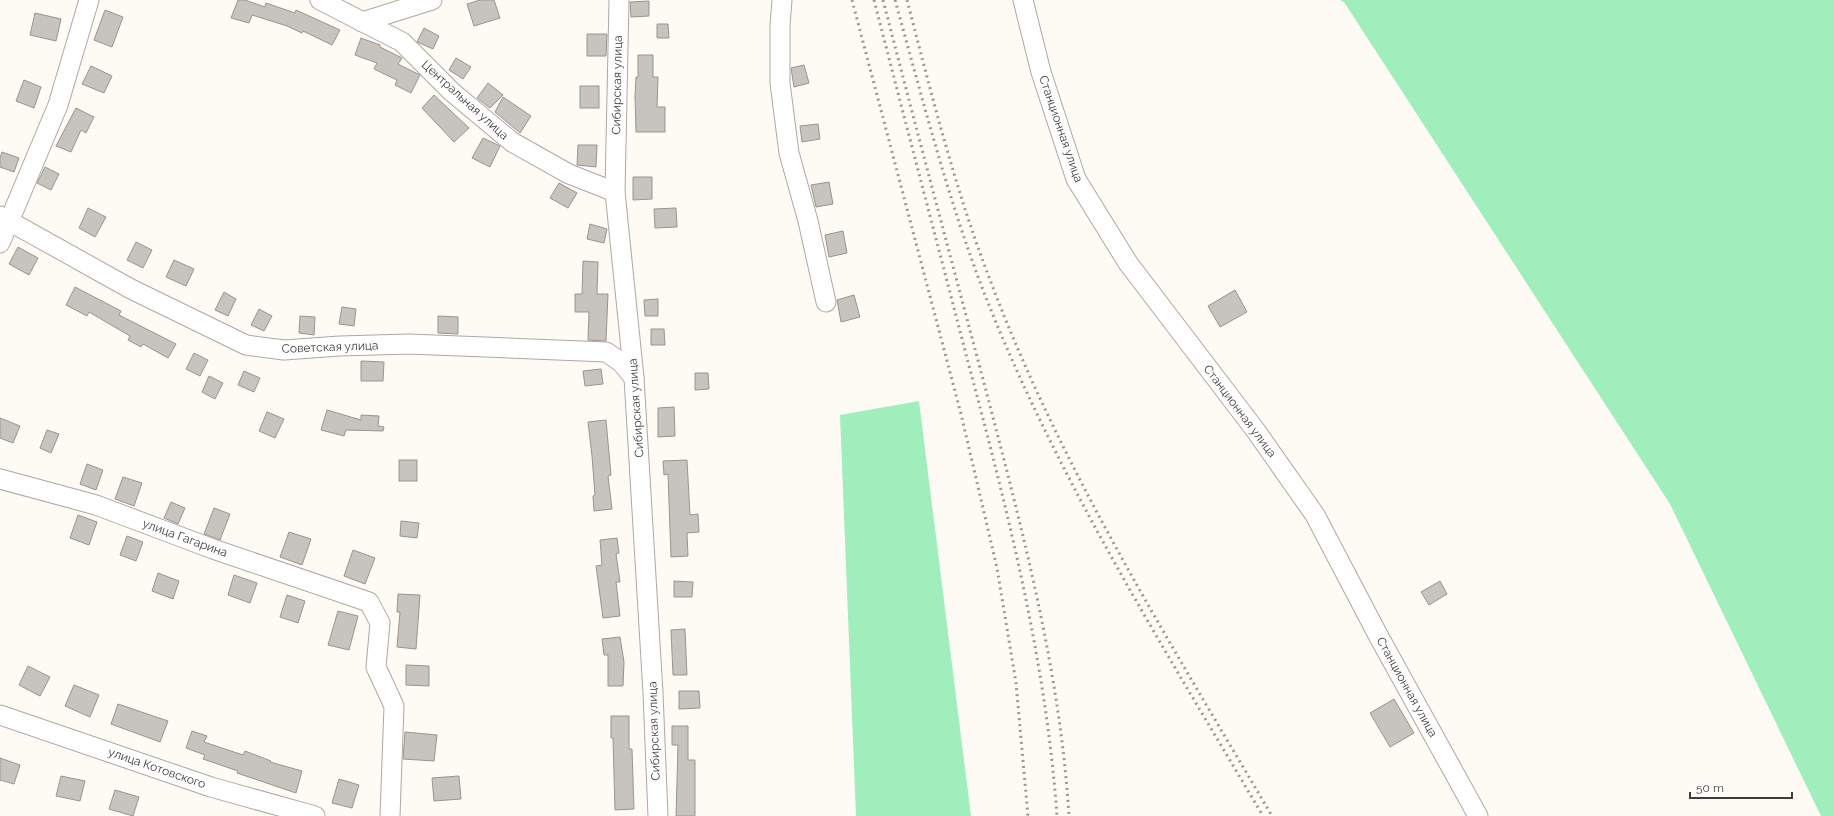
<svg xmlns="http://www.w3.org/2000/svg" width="1834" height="816" font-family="Raleway,sans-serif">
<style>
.green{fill:#9feebc}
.building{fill:#c7c4bf;stroke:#98958f}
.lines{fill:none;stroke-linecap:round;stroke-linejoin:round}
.minor-casing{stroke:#aca9a4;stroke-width:21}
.minor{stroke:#fff;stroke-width:19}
.rail{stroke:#999893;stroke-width:3;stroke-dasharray:2 4;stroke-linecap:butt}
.labels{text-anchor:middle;stroke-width:3;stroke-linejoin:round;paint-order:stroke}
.street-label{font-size:12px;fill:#3e3d3a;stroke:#fff}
</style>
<rect width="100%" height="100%" fill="#fefbf5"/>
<g class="green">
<polygon points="1340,0 1834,0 1834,816 1821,816 1670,504 1344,2"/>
<polygon points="919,401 971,816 856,816 840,415"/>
</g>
<g class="building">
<polygon points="238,0 245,0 265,7 266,3 295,13 296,10 340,30 332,45 303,31 302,33 287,26 252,15 249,23 231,18"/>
<polygon points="480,0 494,0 500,18 474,26 467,4"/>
<polygon points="649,1 649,16 631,17 630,2"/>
<polygon points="105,10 123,17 112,47 94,40"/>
<polygon points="35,13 61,19 56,41 30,35"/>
<polygon points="657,24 668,24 669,38 657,38"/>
<polygon points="424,28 439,36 433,49 417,42"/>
<polygon points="587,34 607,34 606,56 587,56"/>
<polygon points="361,38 380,45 380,47 402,58 398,64 420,75 411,93 395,85 397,80 374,69 377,63 355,55"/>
<polygon points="638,55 653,55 653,77 658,77 657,107 665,107 665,132 636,132 635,96 636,77 638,77"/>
<polygon points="456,58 471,67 463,79 449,70"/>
<polygon points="804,65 809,83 794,87 791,68"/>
<polygon points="91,66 112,76 104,93 82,84"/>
<polygon points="24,80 41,87 34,108 16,101"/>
<polygon points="488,83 503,95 490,108 477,98"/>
<rect x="580" y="86" width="19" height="22"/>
<polygon points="434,95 469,128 454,142 422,108"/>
<polygon points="503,97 531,116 520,133 495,112"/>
<polygon points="76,108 94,117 86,133 81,130 71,152 56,146"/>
<polygon points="818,124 820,139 802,142 800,126"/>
<polygon points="483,138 500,146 490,167 472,158"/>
<polygon points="578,145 597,145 596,167 577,165"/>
<polygon points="2,152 19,158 14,172 0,167 0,158"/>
<polygon points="45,167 59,174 51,190 37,183"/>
<polygon points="633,177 652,177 652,199 633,200"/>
<polygon points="829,182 833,204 816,207 811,185"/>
<polygon points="559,183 577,193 568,208 550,198"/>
<polygon points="88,208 106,217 95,237 79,228"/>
<polygon points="676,208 677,227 655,228 654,209"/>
<polygon points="590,224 607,229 604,243 587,239"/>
<polygon points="843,231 847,253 829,257 825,235"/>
<polygon points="136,242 152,250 143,268 127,260"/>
<polygon points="18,247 38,258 29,275 9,264"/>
<polygon points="174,260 194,269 186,286 166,277"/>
<polygon points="583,261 598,262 597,294 608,294 606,341 588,340 589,312 575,312 575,294 582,294"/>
<polygon points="75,287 121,311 119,315 176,344 168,358 143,344 141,347 128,340 130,336 89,312 87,316 66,305"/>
<polygon points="1235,290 1247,312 1220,327 1208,306"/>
<polygon points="224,292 236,299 228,316 215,310"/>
<polygon points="854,295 860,317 841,322 837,300"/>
<polygon points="658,299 658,316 645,316 644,300"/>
<polygon points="342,307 356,309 354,326 339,324"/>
<polygon points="259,309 272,316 264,331 251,325"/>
<polygon points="300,316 315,317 314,335 299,333"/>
<polygon points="438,316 458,317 458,334 438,333"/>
<polygon points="651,329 664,329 665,345 651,345"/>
<polygon points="194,353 208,360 200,376 186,369"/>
<polygon points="361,361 384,362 383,381 361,381"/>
<polygon points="601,369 603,384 585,386 583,371"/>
<polygon points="244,371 260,378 254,392 238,385"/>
<polygon points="695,373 708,373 709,389 695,390"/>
<polygon points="209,376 223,383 215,399 202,392"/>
<polygon points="674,407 675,436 658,437 658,408"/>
<polygon points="327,410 361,420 361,415 379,416 378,426 384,427 383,431 346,430 344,436 321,430"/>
<polygon points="267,412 284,419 275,438 259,431"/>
<polygon points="0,418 20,426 13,443 0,438"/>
<polygon points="606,420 611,475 608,476 612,509 594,511 593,496 595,495 592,456 588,422"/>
<polygon points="47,430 59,434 51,453 40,448"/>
<rect x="399" y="460" width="18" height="21"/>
<polygon points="687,460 690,515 698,514 699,532 687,533 688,556 671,557 668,474 664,475 663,461"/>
<polygon points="87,464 103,470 96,490 80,484"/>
<polygon points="123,477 142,483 134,506 115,499"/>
<polygon points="171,502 185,508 178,524 164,518"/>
<polygon points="214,508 230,514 220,540 204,534"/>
<polygon points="78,515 97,522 89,545 70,538"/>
<polygon points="401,521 419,523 417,538 400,536"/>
<polygon points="289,532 311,539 302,565 280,557"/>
<polygon points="127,536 143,542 136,561 120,555"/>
<polygon points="617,538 619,553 616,554 620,582 616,582 620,616 603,618 596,566 602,565 600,540"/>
<polygon points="353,550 375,558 365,584 344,576"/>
<polygon points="158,573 179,581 173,599 152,591"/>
<polygon points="234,575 257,583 250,603 228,595"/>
<polygon points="674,581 693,582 692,597 674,597"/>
<polygon points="1440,581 1447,594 1429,605 1421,592"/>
<polygon points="398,594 420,595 416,649 397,647 400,612 397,612"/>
<polygon points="287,595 305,601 298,623 280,617"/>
<polygon points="338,611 358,616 349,650 328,645"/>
<polygon points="685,629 687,675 673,675 671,630"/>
<polygon points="620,637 624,662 623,686 608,686 608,655 604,655 602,639"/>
<polygon points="406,665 429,666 429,686 406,685"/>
<polygon points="28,666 50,677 40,696 19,685"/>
<polygon points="74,685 99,695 90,717 65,706"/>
<polygon points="679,691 699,691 700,708 679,709"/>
<polygon points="1394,699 1414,733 1390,747 1370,713"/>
<polygon points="118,704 168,721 160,742 111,724"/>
<polygon points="611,716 629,716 629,749 632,749 634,809 615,810 613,738 611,738"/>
<polygon points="672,726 688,726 688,760 695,760 695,816 676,816 678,745 672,745"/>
<polygon points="192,731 207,736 204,742 243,755 245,751 271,761 270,762 302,771 296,793 237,773 238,771 203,759 205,755 186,748"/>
<polygon points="405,732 437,735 434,761 403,759"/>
<polygon points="0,758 20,765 14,784 0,780"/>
<polygon points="61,776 85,781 80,801 56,796"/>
<polygon points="459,776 461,799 434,801 432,778"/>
<polygon points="339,779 359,785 352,808 332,803"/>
<polygon points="115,790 139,797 133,816 109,809"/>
</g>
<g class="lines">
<g class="minor-casing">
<g id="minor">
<polyline points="320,0 402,42 452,92 512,142 569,174 615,192"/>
<polyline points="619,0 615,192 634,378 653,693 658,816"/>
<polyline points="782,0 780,25 780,83 789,153 808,221 826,302"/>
<polyline points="1023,0 1041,72 1076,179 1128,263 1256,431 1315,515 1379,637 1478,816"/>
<polyline points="362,22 432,0"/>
<polyline points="0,216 131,289 246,345 284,350 340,346 409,344 606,352 621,362 634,378"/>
<polyline points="0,243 58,105 89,0"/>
<polyline points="0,479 96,505 213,549 369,602 380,623 376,667 394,706 390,816"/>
<polyline points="0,715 211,787 315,816"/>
</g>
</g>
<use href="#minor" class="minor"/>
<g class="rail">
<polyline points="852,0 961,414 997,568 1016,683 1028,816"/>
<path d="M874,0C905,121 937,242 968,362C1008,512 1046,661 1057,816"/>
<path d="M883,0C916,128 950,255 984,383C1021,525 1060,669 1069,816"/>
<path d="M895,0C922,97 947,196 983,290C1055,475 1162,645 1263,816"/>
<path d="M907,0C932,96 956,193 992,285C1063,472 1171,644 1272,816"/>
</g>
</g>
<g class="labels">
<g class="street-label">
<text transform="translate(617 85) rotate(-89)" y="4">Сибирская улица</text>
<text transform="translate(465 100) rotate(42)" y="4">Центральная улица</text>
<text transform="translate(1061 129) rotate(71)" y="4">Станционная улица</text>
<text transform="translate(330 347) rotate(-2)" y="4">Советская улица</text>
<text transform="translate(636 408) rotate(-94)" y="4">Сибирская улица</text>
<text transform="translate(1240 411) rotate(53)" y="4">Станционная улица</text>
<text transform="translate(185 538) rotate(20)" y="4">улица Гагарина</text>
<text transform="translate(1407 687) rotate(61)" y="4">Станционная улица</text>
<text transform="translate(654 731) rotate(-92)" y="4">Сибирская улица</text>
<text transform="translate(157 768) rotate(19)" y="4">улица Котовского</text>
</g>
</g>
<path d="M1690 792v6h102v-6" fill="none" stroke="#3e3d3a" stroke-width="2"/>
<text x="1696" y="792" font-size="12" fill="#3e3d3a" stroke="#ffffff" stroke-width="3" paint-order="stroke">50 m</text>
</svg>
